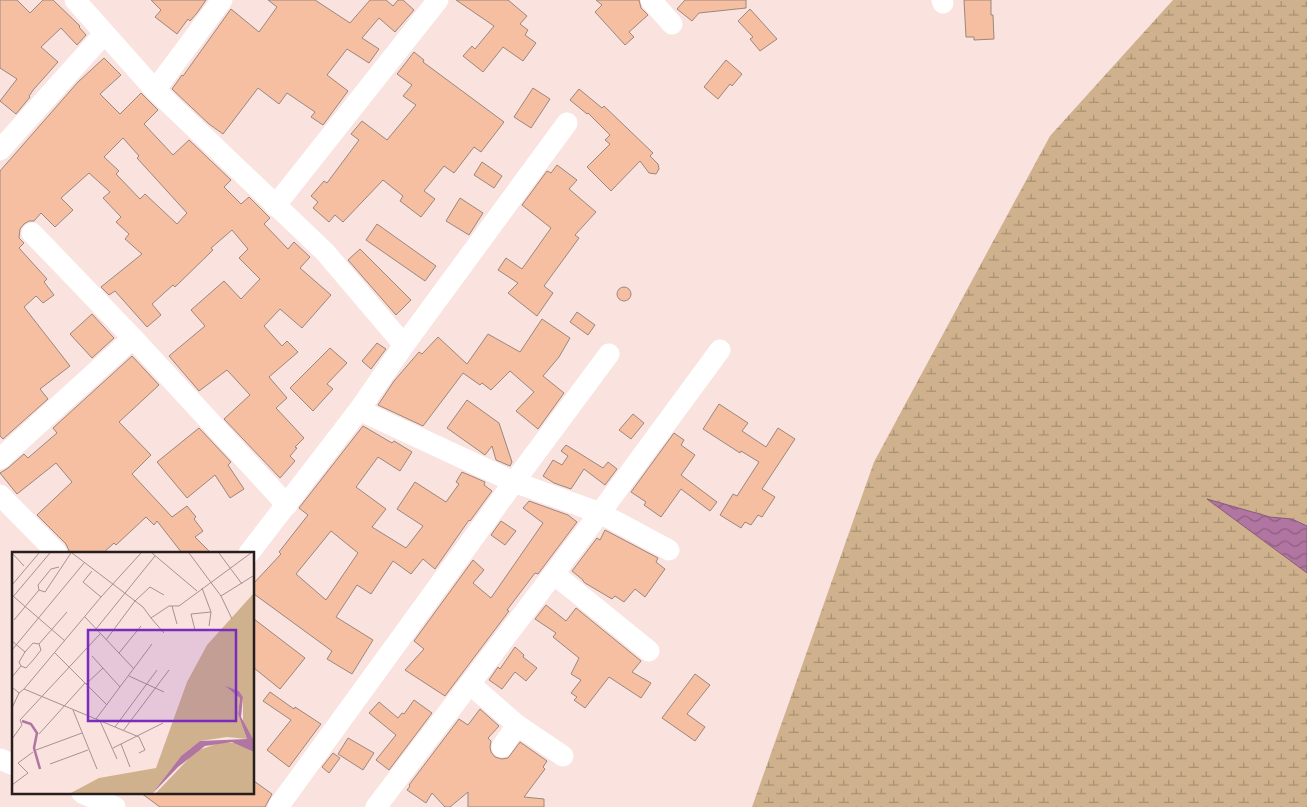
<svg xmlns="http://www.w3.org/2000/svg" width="1307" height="807" font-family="Quicksand,sans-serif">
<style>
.wetland{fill:url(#wetland-marsh)}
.water{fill:url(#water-waves);stroke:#875b79}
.building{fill:#f6bfa2;stroke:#9a877d;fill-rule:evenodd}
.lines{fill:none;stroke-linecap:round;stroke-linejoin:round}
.minor{stroke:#fff;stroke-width:21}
.inset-river{fill:none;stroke:#b075a1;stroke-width:2.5}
.inset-road{fill:none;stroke:#a59391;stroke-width:1}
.view{fill:#7b2cbf;fill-opacity:0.15;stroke:#7b2cbf;stroke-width:2.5}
.inset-edge{fill:none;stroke:#261d1c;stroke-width:2.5}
</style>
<defs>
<pattern id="wetland-marsh" width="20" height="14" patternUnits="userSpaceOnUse" patternTransform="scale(1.25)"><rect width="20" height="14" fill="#cfb28d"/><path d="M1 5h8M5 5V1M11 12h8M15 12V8" fill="none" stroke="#a89072"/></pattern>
<pattern id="water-waves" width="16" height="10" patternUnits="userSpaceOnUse" patternTransform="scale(1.25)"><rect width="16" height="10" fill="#b075a1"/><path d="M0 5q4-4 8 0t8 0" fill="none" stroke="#8f5f82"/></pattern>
</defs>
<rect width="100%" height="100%" fill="#fae2df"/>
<polygon class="wetland" points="1173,0 1307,0 1307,526 1292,519 1270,517 1209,500 1307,573 1307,807 752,807 874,462 1050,136"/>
<polygon class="water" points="1207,499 1270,517 1292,519 1307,526 1307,573"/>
<g class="building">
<polygon points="0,0 17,0 30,13 43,0 53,0 80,26 79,27 86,35 77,45 61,28 41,47 58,62 34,89 29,96 30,97 16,114 0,101 17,79 0,68"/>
<polygon points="151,0 206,0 197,13 190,21 188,19 177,34 155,17 161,10"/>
<polygon points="268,0 315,0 350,23 370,0 386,0 393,6 398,0 403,0 414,10 395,32 379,18 362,38 379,49 369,63 347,49 327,75 348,91 323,125 311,117 315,112 287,93 279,104 258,88 223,134 209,124 172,89 182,75 183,76 231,9 259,32 277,7"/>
<polygon points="456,0 508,0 527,16 520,24 528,30 525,35 536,43 523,61 503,47 483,72 463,56 472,46 475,49 494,26"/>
<polygon points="596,0 639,0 641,8 648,15 629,32 634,37 625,45 595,12 602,5"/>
<polygon points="685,0 746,0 746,8 699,13 692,21 677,9"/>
<polygon points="964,0 991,0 991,15 993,15 994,39 974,40 974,37 966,37"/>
<polygon points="750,9 777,39 760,51 750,39 753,37 738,21"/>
<polygon points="414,52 424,60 423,62 504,122 481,152 474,147 454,173 444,166 424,191 435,199 421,217 400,201 403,196 383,180 343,222 335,215 329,222 313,208 318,202 311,196 324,181 327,183 359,140 351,134 362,121 387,140 416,105 403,96 412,85 397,74"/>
<path d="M104,58L121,75L100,94L120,114L141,93L158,110L144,124L173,155L189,140L231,180L224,187L241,204L249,197L270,218L264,224L288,249L294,242L310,257L300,268L331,295L302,328L280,309L264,326L282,346L287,341L298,352L269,377L287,398L276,408L304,438L295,447L297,448L290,456L295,461L280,478L224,419L250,395L227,370L199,391L169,356L205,326L191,310L224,281L241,299L260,279L239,258L248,249L232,230L211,248L213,250L175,287L173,285L152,304L161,315L147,327L115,291L109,295L101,287L142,254L125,239L129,234L116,222L121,217L103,198L110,192L89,173L61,198L73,210L55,227L41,213L34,221H29L24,224L20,229L19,238L24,243L19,248L47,279L44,282L54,295L43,303L36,296L24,307L70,366L40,389L48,399L3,439L0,436V171L78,82ZM123,138L139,156L137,158L187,213L177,224L145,194L140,199L116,174L119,171L104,157Z"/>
<polygon points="726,60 742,74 732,86 730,84 718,99 704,87"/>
<polygon points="533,88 550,99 531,128 514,117"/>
<polygon points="579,89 602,108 604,106 653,153 650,156 658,164 659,169 656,174 649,173 640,161 611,191 587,167 610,144 605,140 610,135 588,113 587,114 570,100"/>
<polygon points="482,162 502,176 494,188 474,175"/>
<polygon points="557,165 577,180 569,189 596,212 575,235 579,238 544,286 553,293 537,316 508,293 518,283 498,270 506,258 522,269 551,228 522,205 547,171 551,173"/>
<polygon points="460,198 483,213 469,235 446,221"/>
<polygon points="377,224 436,266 425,281 366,240"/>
<polygon points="360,249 411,300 396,315 348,260"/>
<circle cx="624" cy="294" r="7"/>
<polygon points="577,312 595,325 588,335 570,322"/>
<polygon points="92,314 114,338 92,358 70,334"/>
<polygon points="542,319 570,338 559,357 543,376 564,393 538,429 516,411 534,392 510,371 491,390 482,383 480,385 463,373 423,426 378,405 394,381 419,352 422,354 438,337 467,364 488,334 520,352"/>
<polygon points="377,343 386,349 371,369 362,361"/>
<polygon points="330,348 347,363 327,384 333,389 313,411 290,388"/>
<polygon points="132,356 159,385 119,422 151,455 132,474 172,517 187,506 196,517 194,519 203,531 195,537 211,553 182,553 157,521 154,525 146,517 116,545 114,543 103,553 70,553 66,544 37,515 72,482 56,463 17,494 0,473 8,468 24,454 28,458 57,433 53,428"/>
<polygon points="467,400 499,423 512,462 510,466 496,460 492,446 485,455 447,428"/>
<polygon points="719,404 748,423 742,431 766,447 778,428 795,439 762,489 775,497 762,517 758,515 751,525 745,522 741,528 720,515 733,494 737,496 759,462 741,451 740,453 703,429"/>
<polygon points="633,414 644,423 631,439 619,430"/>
<path d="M363,426L392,443L394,441L412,452L400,471L378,457L356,487L386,509L372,527L406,548L423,526L397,509L415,482L446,502L459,484L456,482L462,472L485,482L484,485L492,491L470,521L469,520L435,569L423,559L411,574L393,561L371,594L357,585L336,617L373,640L352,674L327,659L332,651L254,594V583L281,554L279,552L308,515L299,508ZM331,531L358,553L326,600L296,574Z"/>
<polygon points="199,428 231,462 228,465 244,489 230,498 215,475 187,498 157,462"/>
<polygon points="674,433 684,440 681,445 695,455 681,475 717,502 710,511 681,489 661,517 644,505 646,502 631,492"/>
<polygon points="566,445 603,468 608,462 617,469 605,485 584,469 571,489 554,483 543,476 553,460 562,465 568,456 561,451"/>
<polygon points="529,501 568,515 577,522 538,574 535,573 507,610 509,611 445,696 405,670 424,649 414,641 473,560 484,570 473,583 491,598 543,523 523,508"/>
<polygon points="501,521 516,531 505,545 491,535"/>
<polygon points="605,530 658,558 656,562 665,569 645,597 635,589 624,602 615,596 612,599 585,583 583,581 583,580 572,571 597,538 600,540"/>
<polygon points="546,605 566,621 576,608 641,661 632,672 651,683 641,698 609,677 585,708 574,700 577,697 571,693 581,680 571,674 579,658 553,637 556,633 535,619"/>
<polygon points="254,619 305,658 280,689 254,668"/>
<polygon points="515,647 524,655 523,657 537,668 526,681 515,672 502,689 489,680 498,667 500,669"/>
<polygon points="695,674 710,685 687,714 705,727 695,741 662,718"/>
<polygon points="270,692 294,709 295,707 321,724 289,767 267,750 291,720 263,701"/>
<polygon points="414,700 432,713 389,770 376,760 396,735 369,713 379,702 398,718 402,713 404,714"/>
<polygon points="480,709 499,726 488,738 491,741 490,747 491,752 495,757 502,759 508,758 520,742 547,761 543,767 545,769 524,797 544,799 544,807 468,807 468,792 450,807 445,807 432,793 426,803 407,790 410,786 409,785 459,719 468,725"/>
<polygon points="348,738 374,753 363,770 338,754"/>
<polygon points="333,753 340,758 329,773 322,767"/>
<polygon points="254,781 272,794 265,807 160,807 141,793 254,793"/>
</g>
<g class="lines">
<g class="minor">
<polyline points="75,0 155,90 325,252 404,345"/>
<polyline points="651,0 672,24"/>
<polyline points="942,0 943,3"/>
<polyline points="155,90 222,0"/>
<polyline points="0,150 104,34"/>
<polyline points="275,206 438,0"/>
<polyline points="32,233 133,338 287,505"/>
<polyline points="359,410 514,482 600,513 669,550"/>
<polyline points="0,459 133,338"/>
<polyline points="0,495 57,553"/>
<polyline points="249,553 359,410 404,345 567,123"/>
<polyline points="554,574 649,651"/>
<polyline points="470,684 517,725 563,756"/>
<polyline points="502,747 517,725"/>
<polyline points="0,759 14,765"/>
<polyline points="82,793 115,807"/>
<polyline points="278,807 514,482 609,354"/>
<polyline points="376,807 600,513 720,350"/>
</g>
</g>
<g transform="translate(12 552)">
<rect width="242" height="242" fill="#fae2df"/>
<path d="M242,41V189L231,172V145L227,139L214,135L228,146L226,162L235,187L215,185L188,189L169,204L140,242H57L87,226L144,216L175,130L195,93ZM210,190L226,191L242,200V242H143L184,199Z" fill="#cfb28d"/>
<path d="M213,134L227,139L231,145L229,165L242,189V200L220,190L193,194L166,215L140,242L169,204L188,189L235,187L226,162L228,146Z" fill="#b075a1"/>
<path class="inset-river" d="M10,169L19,172L25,181L22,196L28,217"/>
<path class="inset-road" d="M0,1L12,14M60,1L131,55L139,66L157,54H167L239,1M140,1L185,39M177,1L209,44L220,67M207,1L230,32M0,33L27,1M190,36L199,60L197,74M27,38L33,40L59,1M1,44L53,89M209,44L241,24M89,45L129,1M0,46L38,1M160,54L165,72M73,65L122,117M139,66L152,81M2,68L27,38L26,33L39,17L47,15M84,77L143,4M183,78L179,62L199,60M94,88L123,49L138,35L152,43M0,89L13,100M0,98L72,11M43,101L95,153M107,101L129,74M80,104L108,135M9,114L14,116L22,107L29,98L27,92L55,60M117,124L152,140M0,125L9,114L7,110L13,100L21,91L27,92M74,132L91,116M0,135L7,141L12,137L127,185L133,198L127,201M12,137L89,45L71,30L80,19M0,156L7,141M61,158L85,217M84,167L140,92M88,169L105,207M103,175L145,118M111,179L157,118M27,182L73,131M0,187L10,173L8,168L88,82M109,192L118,215M101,196L151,171M24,198L70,181M38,212L76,198M0,233L16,221L6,211L21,200"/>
<path class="view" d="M76,78H224V169H76Z"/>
<rect width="242" height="242" class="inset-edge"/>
</g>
</svg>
